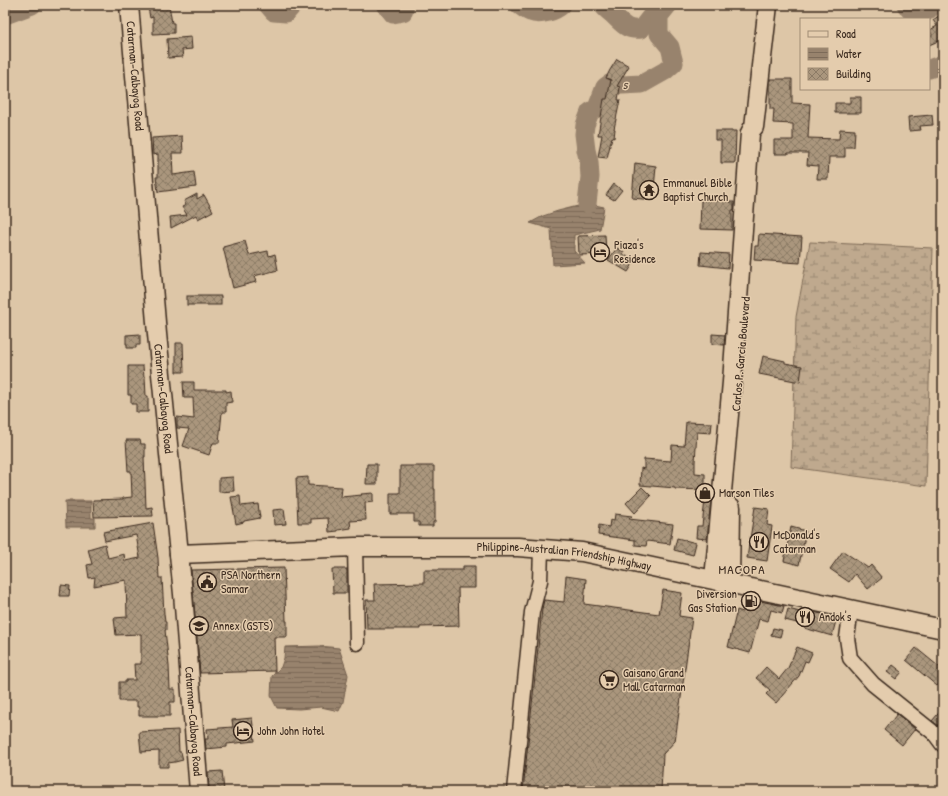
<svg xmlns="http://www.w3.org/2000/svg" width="948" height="796" font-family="'Patrick Hand',sans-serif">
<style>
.wetland{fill:url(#wetland-marsh);stroke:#7d6a56}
.water{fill:url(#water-rules);stroke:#735f4d}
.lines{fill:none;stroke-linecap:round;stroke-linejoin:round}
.river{stroke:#98836d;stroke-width:19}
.building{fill:url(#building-cross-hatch);stroke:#3b2a1e}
.minor-casing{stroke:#3b2a1e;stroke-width:17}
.major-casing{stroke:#3b2a1e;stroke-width:21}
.minor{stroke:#e4ccad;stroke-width:14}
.major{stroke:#e4ccad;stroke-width:18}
.labels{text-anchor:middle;stroke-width:3;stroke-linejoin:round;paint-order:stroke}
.street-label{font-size:12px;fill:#3b2a1e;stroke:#e4ccad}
.poi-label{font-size:12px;fill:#3b2a1e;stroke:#e4ccad;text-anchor:start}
.water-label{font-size:13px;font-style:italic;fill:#4e3c2e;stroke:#e4ccad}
.neighbourhood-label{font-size:13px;letter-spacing:1px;fill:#3b2a1e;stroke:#e4ccad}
</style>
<defs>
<pattern id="wetland-marsh" width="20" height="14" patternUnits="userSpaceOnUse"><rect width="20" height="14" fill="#bfa98e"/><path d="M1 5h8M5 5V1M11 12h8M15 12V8" fill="none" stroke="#9c8a73"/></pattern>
<pattern id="water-rules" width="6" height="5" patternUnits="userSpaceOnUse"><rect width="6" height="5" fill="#98836d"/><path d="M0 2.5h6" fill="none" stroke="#7d6b59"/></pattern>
<pattern id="building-cross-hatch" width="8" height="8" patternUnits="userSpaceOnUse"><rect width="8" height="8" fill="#aa967d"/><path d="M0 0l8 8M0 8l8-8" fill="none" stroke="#8c7b66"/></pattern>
</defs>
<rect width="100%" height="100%" fill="#ddc6a7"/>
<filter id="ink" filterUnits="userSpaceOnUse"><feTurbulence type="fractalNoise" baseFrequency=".025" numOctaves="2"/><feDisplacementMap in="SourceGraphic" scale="8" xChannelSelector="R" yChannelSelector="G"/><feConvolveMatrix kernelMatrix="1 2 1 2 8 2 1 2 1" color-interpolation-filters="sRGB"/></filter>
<g filter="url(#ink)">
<polygon class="wetland" points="810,242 933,248 926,486 791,467 796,317"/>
<g class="water">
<polygon points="587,199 595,205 604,207 600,229 574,235 574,251 585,263 553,265 551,229 530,223 543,216 558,211 582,205"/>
<polygon points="65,501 91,501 91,518 95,518 95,527 66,527"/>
<polygon points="320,646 339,648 348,675 343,702 339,711 321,707 299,709 277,708 271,696 272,676 281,667 284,658 285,647"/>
</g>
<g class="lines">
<g class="river">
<polyline points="268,5 274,12 286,13 293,5"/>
<polyline points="386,5 393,14 403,12 405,5"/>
<path d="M519,5C522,7 526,11 530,12C540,16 554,12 562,5"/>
<path d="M603,5C605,9 609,11 612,14C622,23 626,31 641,29L655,11L664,7"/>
<polyline points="906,5 913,14 919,17"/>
<polyline points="5,15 32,5"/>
<polyline points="917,19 919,17 935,5"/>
<polyline points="929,69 943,64"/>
<polyline points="587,204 590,177 589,162 586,150 584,134 585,125 590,112 597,108 605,87 609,84 622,85 642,84 665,71 674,63 670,47 659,34 659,16 668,5"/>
</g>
</g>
<g class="building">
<polygon points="161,5 169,5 172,23 174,23 174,33 153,34 153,17 150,18 148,7"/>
<polygon points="943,13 943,39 929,45 929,37 932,35 930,30 937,26 933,20"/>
<polygon points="191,37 192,49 182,50 183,57 168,58 167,39"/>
<polygon points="617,59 629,66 617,86 620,87 618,100 620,100 614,129 615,129 614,138 612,137 607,158 598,157 602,135 598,135 604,99 607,99 611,80 606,78 610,70"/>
<polygon points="770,79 792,79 792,103 810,104 808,138 839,139 840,129 855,130 854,147 845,147 845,157 829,157 828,179 817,179 818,166 807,165 808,153 788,153 788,154 774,154 774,140 793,140 793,124 773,123 774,109 770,109"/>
<polygon points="850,97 861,97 861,113 835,113 835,103 850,103"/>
<polygon points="932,115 933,125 920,126 921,130 909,131 908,117"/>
<polygon points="715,131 736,131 735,163 721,163 721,140 715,140"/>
<polygon points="182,136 183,153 172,153 173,175 194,172 196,187 158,192 156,177 158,177 158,154 153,155 152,138"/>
<polygon points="635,163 656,166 653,200 632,198"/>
<polygon points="614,184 622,190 614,200 606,195"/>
<polygon points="197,194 197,199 204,195 213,211 198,219 196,215 171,228 170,217 187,215 182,207 186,205 184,201"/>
<polygon points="701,200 729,201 729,202 734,202 734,210 732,210 732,230 700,229"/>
<polygon points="759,234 802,237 800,263 754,260 755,246 758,246"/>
<polygon points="605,235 606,254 579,255 578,236"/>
<polygon points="245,241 249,255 268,251 269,256 275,254 278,270 254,276 256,282 233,288 223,247"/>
<polygon points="617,248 624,252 623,254 635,261 628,272 608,260"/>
<polygon points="701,252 729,254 728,268 700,265"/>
<rect x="187" y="296" width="34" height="9"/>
<polygon points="140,334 140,345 136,345 136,348 127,348 127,344 126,344 126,335"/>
<polygon points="712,334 725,335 724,345 712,344"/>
<polygon points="176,343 183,343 184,372 176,372"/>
<polygon points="763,356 785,361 785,363 802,366 800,382 759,374"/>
<polygon points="128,366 143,366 144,377 145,377 146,396 148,396 148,412 136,412 136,404 131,404 131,395 128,395"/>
<polygon points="183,382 194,382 194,390 226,390 226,392 231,391 232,402 226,403 226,412 222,412 219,443 213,443 209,455 183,446 189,429 177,428 177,417 194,419 193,398 184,398"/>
<polygon points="686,422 712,423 711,433 697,432 695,462 695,473 705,474 705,490 675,489 675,488 640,485 641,468 644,469 644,459 671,461 672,445 684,446"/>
<polygon points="126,440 140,440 141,444 145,444 145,457 144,457 146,508 152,507 153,516 94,517 93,500 123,499 123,498 132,497 131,471 128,471"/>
<polygon points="367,464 377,464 377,484 366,484"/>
<polygon points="400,466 434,466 434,489 435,489 435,522 433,522 433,526 419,526 419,522 414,522 414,514 390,514 390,493 400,493"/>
<polygon points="233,477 234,491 219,492 219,478"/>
<polygon points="308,477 308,485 342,487 341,497 362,495 361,494 373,493 373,502 365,503 366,520 350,521 351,528 338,530 338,531 329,532 328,518 311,519 311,523 298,523 296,478"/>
<polygon points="642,487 651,496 635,513 626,503"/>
<polygon points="240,496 241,506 258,504 260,518 244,521 244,522 236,524 231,497"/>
<polygon points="705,500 711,500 707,539 696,538 697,526 702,526"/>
<polygon points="755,507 769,509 767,525 772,526 767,561 747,558"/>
<polygon points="284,509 286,524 274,525 273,510"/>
<polygon points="615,514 632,516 629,519 673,524 670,544 647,541 646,546 635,545 635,540 598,535 599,525 609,527 610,520 614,521"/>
<polygon points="153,523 158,558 159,578 162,578 164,614 165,622 166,622 166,630 165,630 169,666 170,689 175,689 175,702 170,702 170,716 139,716 139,707 137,707 137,701 119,701 119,682 126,682 126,680 135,680 134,664 141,664 141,634 116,635 114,618 127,617 126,580 94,586 95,577 89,578 87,565 92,564 88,549 105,544 108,558 124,554 125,561 140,558 136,535 105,541 103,532"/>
<polygon points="791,527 806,531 799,565 784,561"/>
<polygon points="677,538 696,543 693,555 674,550"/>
<polygon points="843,551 868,568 871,565 882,578 868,589 855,574 849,582 830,569"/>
<polygon points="463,566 475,566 475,588 458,588 459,626 420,627 420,629 367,629 366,600 375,600 374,584 424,583 424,570 463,570"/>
<polygon points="284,568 286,621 287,621 287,637 274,637 275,671 200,673 191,570"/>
<polygon points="332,569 347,569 347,593 333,593"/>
<polygon points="566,576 586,579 584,604 659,614 663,590 682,593 679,616 692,618 675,741 663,754 661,791 523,791 542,609 544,600 564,602"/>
<polygon points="61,585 70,586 69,596 60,596"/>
<polygon points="746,598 784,606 782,613 771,610 768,621 759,619 750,653 728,647 737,610 743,612"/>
<polygon points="788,609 808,614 808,611 837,617 832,636 804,628 805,625 785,620"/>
<polygon points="773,628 782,630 780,637 771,635"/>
<polygon points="797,647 812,653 808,662 805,661 799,676 776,703 766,694 770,690 756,678 766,667 779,679 788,668"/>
<polygon points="916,648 943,670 943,679 937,686 906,660"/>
<polygon points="893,665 902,672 896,679 887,672"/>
<polygon points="943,708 943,731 939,726 932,721"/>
<polygon points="897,714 915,729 902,745 884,730"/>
<polygon points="252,718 255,741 227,744 227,747 206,749 205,739 208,739 207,729 233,727 232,720"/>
<polygon points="178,730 179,752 181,752 183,760 175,762 168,763 168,767 159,767 159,751 141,752 139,732"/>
<polygon points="222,771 224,791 209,791 208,772"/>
</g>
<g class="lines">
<g class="minor-casing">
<g id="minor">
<polyline points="355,547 357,643"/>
<polyline points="851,609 847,638 850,658 873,684 934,733 943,745"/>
<polyline points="514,791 532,612 540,581 541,549"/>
</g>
</g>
<g class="major-casing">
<g id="major">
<path id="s1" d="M129,5L157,334L183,594L199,791"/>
<path id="s2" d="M179,554L355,547H518L582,552L943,629"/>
<polyline points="714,579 732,382 750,133 752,129 754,127 768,5"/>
<polyline points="730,583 731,507"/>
</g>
</g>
<use href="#minor" class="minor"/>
<use href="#major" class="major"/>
</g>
</g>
<defs>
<g id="temple-ring" transform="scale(1)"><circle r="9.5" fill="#e4ccad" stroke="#3b2a1e" stroke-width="1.5"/><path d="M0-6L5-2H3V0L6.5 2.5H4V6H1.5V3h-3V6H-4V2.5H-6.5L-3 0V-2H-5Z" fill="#3b2a1e"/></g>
<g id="hotel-ring" transform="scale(1)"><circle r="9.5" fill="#e4ccad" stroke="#3b2a1e" stroke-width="1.5"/><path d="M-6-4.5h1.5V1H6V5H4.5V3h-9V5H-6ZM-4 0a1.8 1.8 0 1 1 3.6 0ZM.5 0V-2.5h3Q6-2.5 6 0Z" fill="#3b2a1e"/></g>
<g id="shop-ring" transform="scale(1)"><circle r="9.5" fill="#e4ccad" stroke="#3b2a1e" stroke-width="1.5"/><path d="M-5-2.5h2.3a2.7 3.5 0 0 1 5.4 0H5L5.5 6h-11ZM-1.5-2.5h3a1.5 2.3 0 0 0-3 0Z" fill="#3b2a1e"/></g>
<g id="restaurant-ring" transform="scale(1)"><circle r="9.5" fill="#e4ccad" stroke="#3b2a1e" stroke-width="1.5"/><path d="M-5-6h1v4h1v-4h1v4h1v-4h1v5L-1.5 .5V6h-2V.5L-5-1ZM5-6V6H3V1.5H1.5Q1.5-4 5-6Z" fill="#3b2a1e"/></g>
<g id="civic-ring" transform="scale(1)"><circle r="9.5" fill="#e4ccad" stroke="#3b2a1e" stroke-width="1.5"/><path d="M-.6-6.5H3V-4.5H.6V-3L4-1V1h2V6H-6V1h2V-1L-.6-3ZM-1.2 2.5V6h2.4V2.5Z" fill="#3b2a1e"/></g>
<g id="fuel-ring" transform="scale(1)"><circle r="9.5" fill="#e4ccad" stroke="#3b2a1e" stroke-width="1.5"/><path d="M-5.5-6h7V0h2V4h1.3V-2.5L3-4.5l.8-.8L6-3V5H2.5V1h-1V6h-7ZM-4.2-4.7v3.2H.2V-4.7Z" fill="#3b2a1e"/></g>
<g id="school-ring" transform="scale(1)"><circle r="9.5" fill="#e4ccad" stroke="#3b2a1e" stroke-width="1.5"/><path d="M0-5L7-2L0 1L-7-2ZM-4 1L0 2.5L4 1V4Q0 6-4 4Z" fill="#3b2a1e"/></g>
<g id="supermarket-ring" transform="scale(1)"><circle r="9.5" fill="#e4ccad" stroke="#3b2a1e" stroke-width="1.5"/><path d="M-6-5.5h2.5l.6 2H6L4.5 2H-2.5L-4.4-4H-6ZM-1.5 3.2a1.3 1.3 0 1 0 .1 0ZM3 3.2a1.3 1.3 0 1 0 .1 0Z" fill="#3b2a1e"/></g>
</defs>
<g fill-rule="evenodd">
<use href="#temple-ring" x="649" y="190"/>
<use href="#hotel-ring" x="600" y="252"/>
<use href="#shop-ring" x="705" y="493"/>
<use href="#restaurant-ring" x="759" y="542"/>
<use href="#civic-ring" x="207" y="582"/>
<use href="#fuel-ring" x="751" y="601"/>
<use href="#restaurant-ring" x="805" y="617"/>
<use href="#school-ring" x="199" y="626"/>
<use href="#supermarket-ring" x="609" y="680"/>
<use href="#hotel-ring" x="243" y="731"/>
</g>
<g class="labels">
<g class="street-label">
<text dy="4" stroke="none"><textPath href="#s1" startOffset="71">Catarman-Calbayog Road</textPath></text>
<text transform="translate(741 354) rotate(-85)" y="4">Carlos P. Garcia Boulevard</text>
<text dy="4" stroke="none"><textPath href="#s1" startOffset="395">Catarman-Calbayog Road</textPath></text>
<text dy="4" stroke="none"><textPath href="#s2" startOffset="386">Philippine-Australian Friendship Highway</textPath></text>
<text dy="4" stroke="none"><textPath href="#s1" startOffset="719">Catarman-Calbayog Road</textPath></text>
</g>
<g class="poi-label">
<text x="663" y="187">Emmanuel Bible<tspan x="663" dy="14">Baptist Church</tspan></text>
<text x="614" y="249">Piaza's<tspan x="614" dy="14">Residence</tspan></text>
<text x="719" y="497">Marson Tiles</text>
<text x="773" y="539">McDonald's<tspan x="773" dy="14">Catarman</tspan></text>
<text x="221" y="579">PSA Northern<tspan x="221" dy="14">Samar</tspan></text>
<text x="737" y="598" text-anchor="end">Diversion<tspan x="737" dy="14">Gas Station</tspan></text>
<text x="819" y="621">Andok's</text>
<text x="213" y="630">Annex (GSTS)</text>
<text x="623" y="677">Gaisano Grand<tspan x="623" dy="14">Mall Catarman</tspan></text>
<text x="257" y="735">John John Hotel</text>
</g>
<g class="water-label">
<text x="625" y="89">s</text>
</g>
<g class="neighbourhood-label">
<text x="742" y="574">MACOPA</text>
</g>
</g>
<rect width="948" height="796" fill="none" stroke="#e4ccad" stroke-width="20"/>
<rect x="10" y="10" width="928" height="776" fill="none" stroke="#3b2a1e" stroke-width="1.5" filter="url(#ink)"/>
<rect x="800" y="18" width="130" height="72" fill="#e4ccad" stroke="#a08b74"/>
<rect x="808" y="31" width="20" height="6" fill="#e4ccad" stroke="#a08b74"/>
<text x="836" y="38" font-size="12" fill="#3b2a1e">Road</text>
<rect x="808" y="48" width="20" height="12" fill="url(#water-rules)" stroke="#a08b74"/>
<text x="836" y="58" font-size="12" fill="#3b2a1e">Water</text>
<rect x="808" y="68" width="20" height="12" fill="url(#building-cross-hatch)" stroke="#a08b74"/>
<text x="836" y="78" font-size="12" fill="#3b2a1e">Building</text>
</svg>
